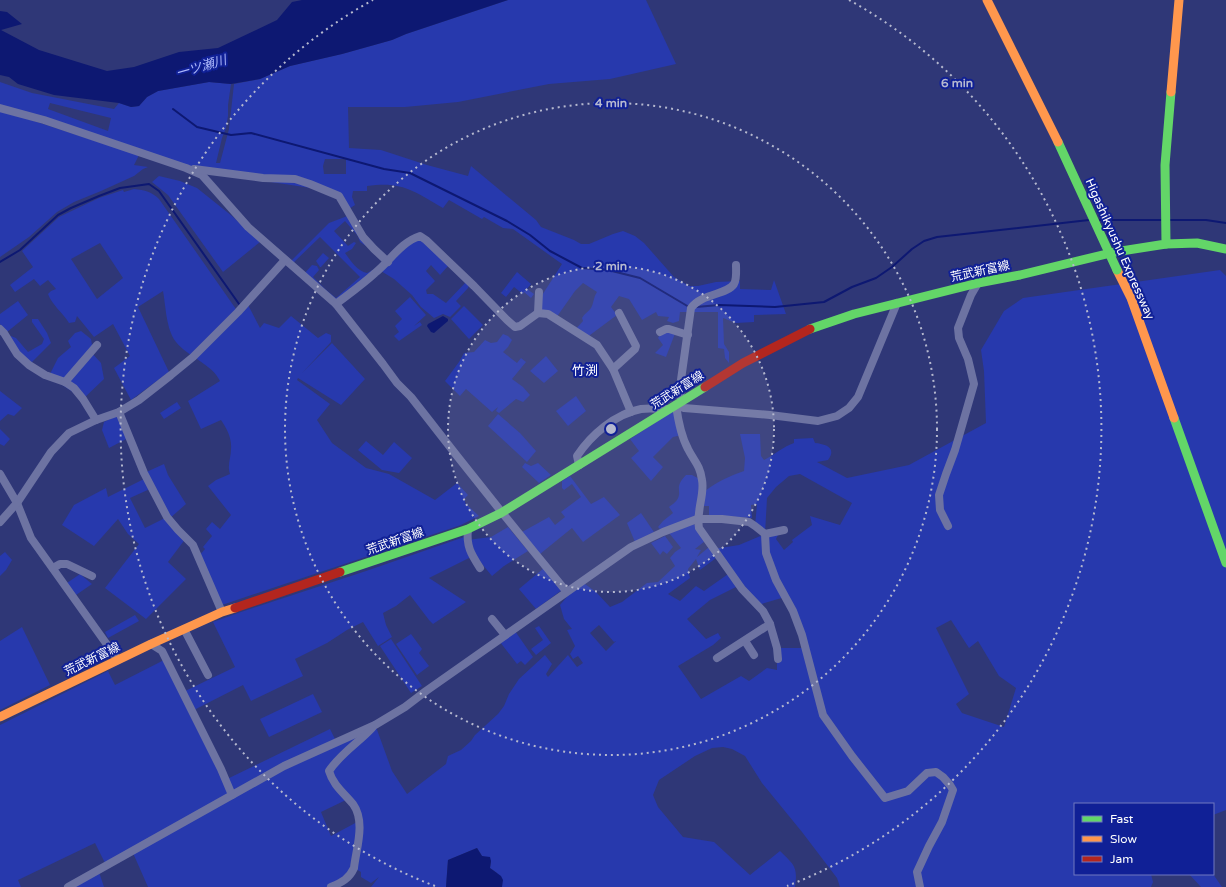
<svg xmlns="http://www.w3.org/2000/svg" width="1226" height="887" font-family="'Varela Round','Noto Sans JP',sans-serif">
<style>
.green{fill:#2739ad;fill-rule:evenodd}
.water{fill:#0d1872}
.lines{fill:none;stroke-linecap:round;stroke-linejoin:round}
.stream{stroke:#0d1872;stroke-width:2}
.street{stroke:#6d73a2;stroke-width:8}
.fast{stroke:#63d668;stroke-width:9}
.slow{stroke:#ff974d;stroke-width:9}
.jam{stroke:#b3261e;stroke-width:9}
.fast-bridge{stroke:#63d668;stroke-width:9}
.slow-bridge{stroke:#ff974d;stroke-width:9}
.ring{fill:none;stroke:#b6b9cf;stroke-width:2;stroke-dasharray:2 4}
.labels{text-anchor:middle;stroke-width:4;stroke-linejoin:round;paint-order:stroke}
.street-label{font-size:12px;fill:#fff;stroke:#102096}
.water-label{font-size:13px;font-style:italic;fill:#abb6fa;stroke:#102096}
.neighbourhood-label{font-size:13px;fill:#fff;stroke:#102096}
.centre{fill:#b6b9cf;stroke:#102096;stroke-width:2}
.ring-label{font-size:12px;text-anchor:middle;font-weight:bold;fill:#b6b9cf;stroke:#102096;stroke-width:4;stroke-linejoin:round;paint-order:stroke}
</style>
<rect width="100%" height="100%" fill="#2f3777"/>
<g class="green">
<path d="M508,0H646L676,64L610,79L549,84L458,102L405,107H348L349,148L381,150L427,165L468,176L471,166L536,220L541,227L574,240L581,244H589L613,234L623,231L635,236L644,243L674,277L689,286H698L716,282L740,281V289L771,290L774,280L786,314L754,315V322L736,323L723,318L724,344L729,352V363L725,358L724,349L718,348V312H680L679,321L673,323L667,321L669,317L658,316L656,312L642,320L629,299L619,296L611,307L617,315L586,338L575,330L583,321L582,318C584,314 588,312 591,308C594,303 593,298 597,292L583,283L575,291L556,318L538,313L539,300L562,264L513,229L503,228L484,217L482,219L449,200L443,208C414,191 402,181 367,186V191H353L352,197L355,205L347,210L339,196L311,188L204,172L187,165L0,105V82L32,93L114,109L119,103L131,107L139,106L147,97L158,91L209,82L231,84L228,105V116L226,128L222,138L216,163H220L229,129L234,84L260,79L290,66L342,54L392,40L406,34ZM50,103L111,118L108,131L48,109ZM325,159H346V174H324L323,166Z"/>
<polygon points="0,110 139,155 134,165 148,167 143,169 134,176 101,191 74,202 57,212 29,237 0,257"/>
<polygon points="159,176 180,181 197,188 232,216 260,242 223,272 168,195 152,182"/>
<path d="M134,189C145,190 152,192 159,199L238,312L247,303L260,328L264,323L279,328L291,316L318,338L326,333L331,335V342L302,373L332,343L365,379L341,405L298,378L297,380L330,404L317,420L332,443L366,468L389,474L435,500L457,483L468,495L465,498V503L479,516L461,525L219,606L198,557L205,549L203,547L212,536L206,529L212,522L220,529L231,515L208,486L216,480L230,474C227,465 231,458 231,449C232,438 227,429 221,420L201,429L188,401L220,381C212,364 188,357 176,342C166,329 166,307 163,291L138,307L169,372L131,400L114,368L130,356L113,324L94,337L77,316L75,322L69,323C63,313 52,305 48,294L51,291L56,289L48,280L40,286L34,279L15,292L10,285L33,267L22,251L59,217L99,198L123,190L124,192ZM100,243L123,278L97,299L71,259Z"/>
<path d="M350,215L366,246L360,242L358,236L345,221L334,231L348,246L354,242L356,243L352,249L345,253C351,261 357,271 367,273L386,263L336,302L304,274L312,265L317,266L319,270L313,277L326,290L336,298L360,277L320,237L292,264L290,262L329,223Z"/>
<polygon points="419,239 424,242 448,266 440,275 431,265 426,271 435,281 426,290 427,294 433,294 446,303 466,282 469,285 468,288 456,301 461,306 450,317 443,314 434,318 421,307 412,295 394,279 381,271 413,241"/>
<polygon points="323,253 329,258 321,267 320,267 316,261"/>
<path d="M1220,270L1226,276V810L1213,815V804H1075V874H1151L1153,882L1151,887H840L837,878L802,832L762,783L745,756L732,749L723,747L712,748L695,756L659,780L653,795L658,807L683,837L714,842L750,875L780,851C794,865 798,866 795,887H502L497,873L490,868L491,861L482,856L477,848L448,860L446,887H371L379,877L371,883L361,877V872L354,868L331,887H148L133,853L273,775L376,727L392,771L407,794L446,764L448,756L461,750L471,741L475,735L498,714L504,706L509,694L519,679L545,655L552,664L546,674L548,677L568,655L577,667L583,663L578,656L573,659L570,654L575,646L567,630L572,629L564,619L560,605L571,592L585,584L596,592L610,607L622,602L647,583L658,582L675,566L670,558L675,552L681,548L669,533L694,524L705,541L695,549L701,550L697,557L709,547L716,558L700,570L696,559L688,569L690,578L668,594L680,601L696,586L704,591L731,572L714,549L739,545L765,534L755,526L757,504L751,505L752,518L709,515V506H704L705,491C717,482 729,476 744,471L745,458L740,434H760L761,456L764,460C774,455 784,446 794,443V439L813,438L815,443C826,444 837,448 828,460L817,462L847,478L909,465L986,423L984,371L981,350L1004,311L1023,298ZM800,474L852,503L840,525L810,516L812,525L792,540L793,542L784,550L776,539L780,531L765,534L767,498L776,487L789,476ZM740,585L758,605L785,597L806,648H777V670L767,668L749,681L741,676L701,699L678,666L713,645L721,638L718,633L706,639L687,619L710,600ZM951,620L969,648L978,641L999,676L1016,688L1004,727L962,713L956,704L969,694L936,628ZM599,625L614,642L616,641L606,651L590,633ZM348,799L359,821L331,836L321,812Z"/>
<polygon points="517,272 531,284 527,289 534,294 531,298 524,292 523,294 514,287 506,297 501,293"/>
<polygon points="410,297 426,315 414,326 420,322 422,325 399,341 394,336 399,332 395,326 402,319 395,311"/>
<polygon points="18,301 28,315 7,332 0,324 0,314"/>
<polygon points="464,306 483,325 469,339 451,319"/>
<polygon points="32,319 38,319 47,333 51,343 29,365 9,340 11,336 16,338 28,352 42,344 44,339 32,322"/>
<polygon points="663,330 676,331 666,357 655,353 663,345 658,338"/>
<polygon points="81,331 91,339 92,345 90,351 101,363 104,379 83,399 49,376 58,358 71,347 68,341 75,333"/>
<polygon points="503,334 508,336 512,340 508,347 503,352 517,363 521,358 526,362 512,379 523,387 530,395 523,402 516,399 499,413 496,411 498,407 492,412 466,389 460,396 445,381 459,362 464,353 474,352 485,340 491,343 497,342"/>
<polygon points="546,356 558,371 544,383 530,371"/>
<polygon points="0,391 22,408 14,416 8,414 0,421"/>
<polygon points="576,396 586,411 568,426 556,411"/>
<polygon points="177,402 181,408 164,419 160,413"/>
<polygon points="676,409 682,435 673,437 653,457 663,467 651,481 631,458 639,451 630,439"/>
<polygon points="120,414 130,437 109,448 102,430 104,422"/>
<polygon points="498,414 520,433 536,451 527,462 488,426"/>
<polygon points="0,429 10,439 4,446 0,444"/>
<polygon points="366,441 383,455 394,442 412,458 399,473 382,470 358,450"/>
<polygon points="525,463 531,466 538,463 551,475 539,483 522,467"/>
<path d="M164,464L168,475L186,504L169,519L186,538L168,562L186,579L146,619L105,588L139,544L128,534L118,519L94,546L62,525L74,505L106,488L108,497L146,478L144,473ZM152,488L167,517L145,528L130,498Z"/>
<path d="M686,475H692L703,481L697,519L663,532L658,527L663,521L673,513L669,507C671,505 675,503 677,500C683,491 673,488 686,475Z"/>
<polygon points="570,476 591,504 604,497 620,515 583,542 572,528 540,554 522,532 549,517 555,525 565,517 561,512 581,497 572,484 564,490 562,488 562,481"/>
<polygon points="641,513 654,532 635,542 627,523"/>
<polygon points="508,527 528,551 504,566 492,576 482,564 473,556 429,578 466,602 433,624 429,620 410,595 396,606 383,613 386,625 392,637 378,646 363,622 347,630 327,643 295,659 303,676 251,701 243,685 192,711 225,780 330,729 335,739 105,863 95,843 18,880 21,887 0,887 0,725 108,671 115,685 166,659 183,692 235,667 213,622 241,612 366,571 467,536 467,540 491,537"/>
<polygon points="665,536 673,547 667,554 663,551 660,555 651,543"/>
<polygon points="5,552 12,560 6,570 0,576 0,556"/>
<polygon points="544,568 562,590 536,609 519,589"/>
<polygon points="80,574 92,584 76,595 67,583"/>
<polygon points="135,615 139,621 108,638 105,632"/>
<polygon points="539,626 551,643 536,655 531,649 543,640 535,628"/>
<polygon points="22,627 50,685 0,710 0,641"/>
<polygon points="515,631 533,657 525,665 521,661 517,664 500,642"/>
<polygon points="411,634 422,649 419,653 429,666 417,675 396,644"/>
<polygon points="391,639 422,686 411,693 380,646"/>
<polygon points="313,694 322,712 269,737 260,719"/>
<polygon points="99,872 104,887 73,887"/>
<polygon points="1213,872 1213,874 1222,887 1201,887 1189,874 1213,874"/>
</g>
<g class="water">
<polygon points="302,0 508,0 406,34 392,40 342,54 290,66 260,79 231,84 209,82 158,91 147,97 139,106 131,107 119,103 54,95 18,84 9,77 0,75 0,11 7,12 22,24 1,30 39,50 107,71 134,67 179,52 218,48 277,20 292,2"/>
<polygon points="443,316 448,319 448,321 434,333 431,332 427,326 428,324"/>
<polygon points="477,848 482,856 490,857 491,861 490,868 501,876 503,880 502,887 446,887 448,860"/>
</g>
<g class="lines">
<g class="stream">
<polyline points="173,109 197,127 231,135 251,133 384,169 410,173 507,221 530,235 550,251 582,268 608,270 640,278 689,307"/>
<polyline points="1100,220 1161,220"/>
<polyline points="1169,220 1206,220 1226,223"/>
<polyline points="0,262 20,250 58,215 71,208 99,196 120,188 149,184 159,191 239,304"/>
<polyline points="696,307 719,305 775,307 824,302 852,287 876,278 892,267 912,249 924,241 937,237 1089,220"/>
</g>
<g class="street">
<path d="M0,108L44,120L186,168L202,175L248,227L336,304L383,364L397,383L411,397C462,463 514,528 566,591"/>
<polyline points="194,169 263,178 295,179 310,184 339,196 363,237 374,249 388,262"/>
<path d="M336,304C349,294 363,284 375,273C390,261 401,242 420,236L426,240L474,286L507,320L515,327L520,326L538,313L548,314L597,345L613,369L631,412"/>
<polyline points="538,313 539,292"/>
<polyline points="0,329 4,333 17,354 29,365 45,375 65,382 74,388 83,399 96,420"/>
<polyline points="660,332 666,329 669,329 688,335"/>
<polyline points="613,369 635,349 636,346 619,313"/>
<polyline points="65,382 97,345"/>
<path d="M681,401L680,387L691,308C702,293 727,295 734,284C737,279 736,271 736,265"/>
<polyline points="119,412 144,473 167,517 178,530 193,545 222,612"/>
<path d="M579,465L577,456C591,435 615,414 641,409C649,408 660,409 668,409"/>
<polyline points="0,474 17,503 31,538 118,660"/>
<polyline points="0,522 17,503 51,452 69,433 96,420 119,412 139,400 171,375 193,357 238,312 285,260"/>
<polyline points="948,526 940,510 939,495 946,474 955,450 974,384 968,359 959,338 958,328 971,295 978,283"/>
<path d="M468,529C466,546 471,554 480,568"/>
<polyline points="765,534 784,530"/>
<polyline points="53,568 60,564 67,564 92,576"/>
<polyline points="492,619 505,635"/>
<polyline points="184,629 208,675"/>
<polyline points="745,641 754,655"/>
<polyline points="151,644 162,651 221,769 232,795"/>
<polyline points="717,658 770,624"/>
<path d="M778,659L777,648L770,624L763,611L742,589L699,528C696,510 705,495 702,480C700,465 694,461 688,449C681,436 678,420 676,405L684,408L770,415L818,421L837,416L849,408L858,397L897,303"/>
<polyline points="68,887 284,766 375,725 405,707 426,691 631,547 663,532 697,519 722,519 749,522 755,526 765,534 766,553 776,580 793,611 802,635 823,715 852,756 885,798 908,791 927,773 936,772 943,777 950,785 953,790 942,822 929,846 917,872 920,887"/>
<path d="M331,887C342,882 349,879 354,868C356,849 366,822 353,804C344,793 333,785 329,771C340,754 358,743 372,728"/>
</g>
<g class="fast">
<polyline points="1166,244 1197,243 1226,249"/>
<polyline points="810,329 854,314 978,283 1020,275 1115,252 1166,244 1165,165 1171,92"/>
<polyline points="1174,418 1226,563"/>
<polyline points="340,572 468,529 501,513 705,387"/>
</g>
<g class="slow">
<polyline points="1171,92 1179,0"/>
<polyline points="1117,270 1131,298 1174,418"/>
<polyline points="0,717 151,644 222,612 235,608"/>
</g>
<g class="jam">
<polyline points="705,387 743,363 810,329"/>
<polyline points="235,608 340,572"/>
</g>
<polyline class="fast-bridge" points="1058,142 1117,270"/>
<polyline class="slow-bridge" points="987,0 1058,142"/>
</g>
<circle cx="611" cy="429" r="163" fill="#b6b9cf" fill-opacity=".12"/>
<g class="ring">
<circle cx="611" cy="429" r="163"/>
<circle cx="611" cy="429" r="326"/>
<path d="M435 886A490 490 0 0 1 373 0M849 0A490 490 0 0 1 787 886"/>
</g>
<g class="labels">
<g class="street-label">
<text transform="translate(1120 249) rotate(66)" y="4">Higashikyushu Expressway</text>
<text transform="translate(980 271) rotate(-12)" y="4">荒武新富線</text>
<text transform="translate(677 390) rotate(-32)" y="4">荒武新富線</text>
<text transform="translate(395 541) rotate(-19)" y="4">荒武新富線</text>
<text transform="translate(92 659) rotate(-26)" y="4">荒武新富線</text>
</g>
<g class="water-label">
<text transform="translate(201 66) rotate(-16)" y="5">一ツ瀬川</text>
</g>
<g class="neighbourhood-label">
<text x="585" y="375">竹渕</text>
</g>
</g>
<circle cx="611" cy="429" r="6" class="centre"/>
<g class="ring-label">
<text x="957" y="87">6 min</text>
<text x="611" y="107">4 min</text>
<text x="611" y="270">2 min</text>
</g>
<rect x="1074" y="803" width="140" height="72" fill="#102096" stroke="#7079c0"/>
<rect x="1082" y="816" width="20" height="6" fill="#63d668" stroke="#7079c0"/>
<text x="1110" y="823" font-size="12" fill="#ffffff">Fast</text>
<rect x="1082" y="836" width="20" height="6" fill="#ff974d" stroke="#7079c0"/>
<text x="1110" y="843" font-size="12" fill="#ffffff">Slow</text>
<rect x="1082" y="856" width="20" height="6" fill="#b3261e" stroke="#7079c0"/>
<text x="1110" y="863" font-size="12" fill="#ffffff">Jam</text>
</svg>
